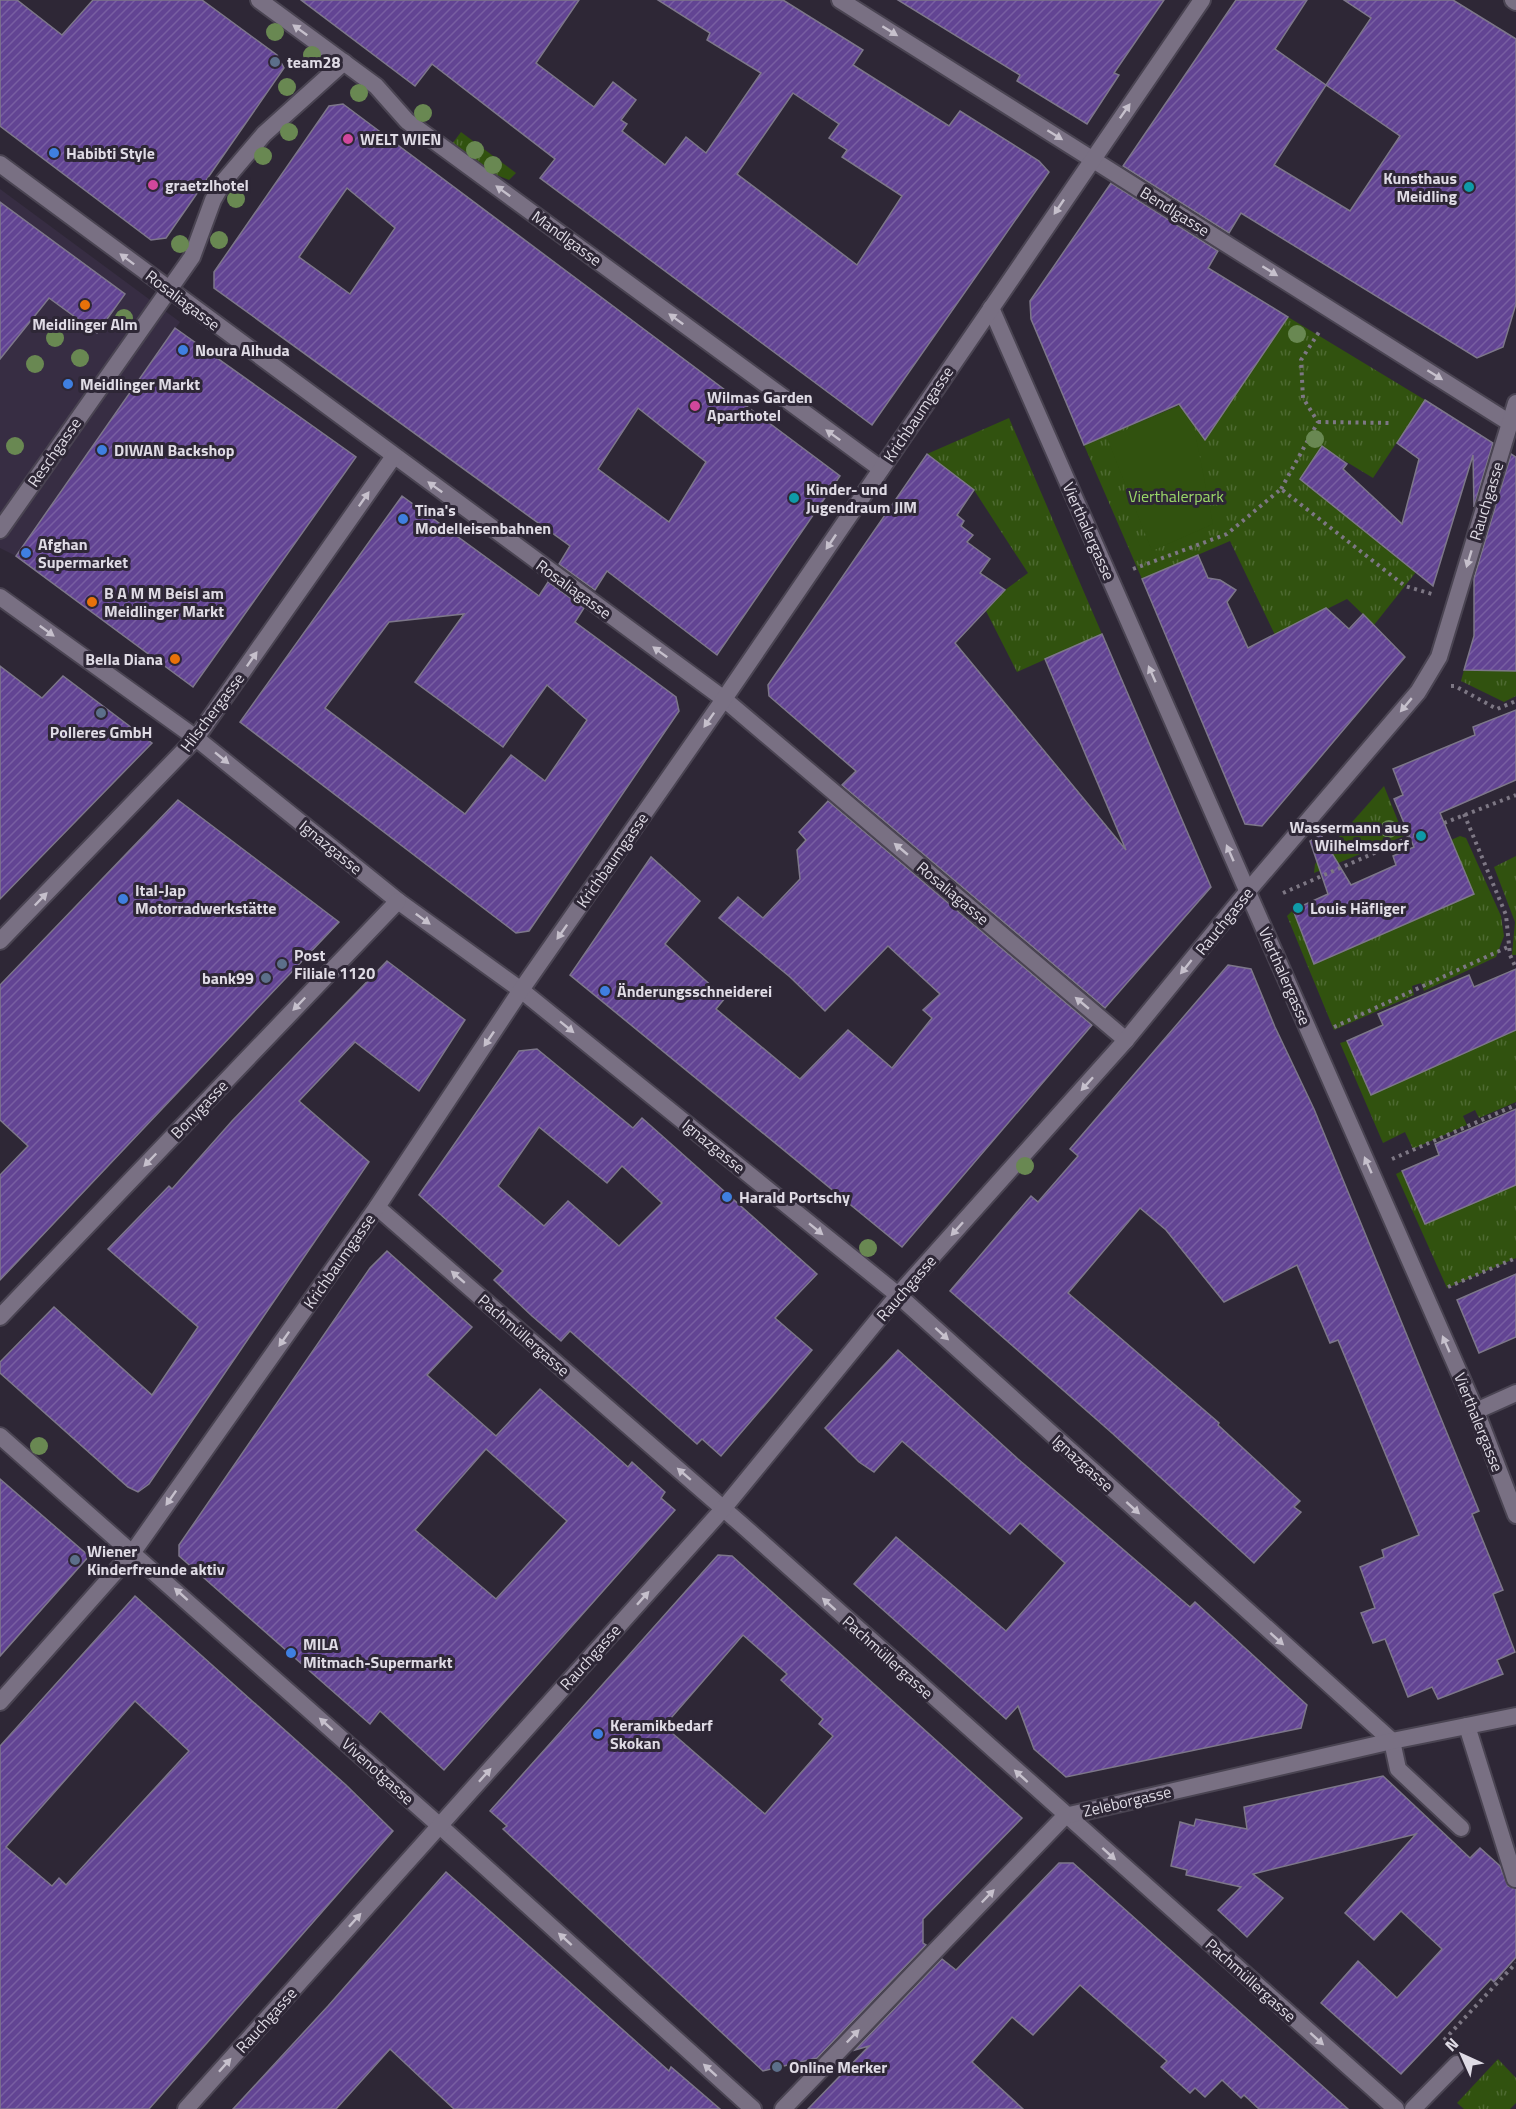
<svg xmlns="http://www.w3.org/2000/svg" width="1516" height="2109" font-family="'Titillium Web',sans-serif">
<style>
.built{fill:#372d43}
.grass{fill:url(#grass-tufts)}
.pitch{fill:#31520f}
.building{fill:url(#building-hatch);stroke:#7d778a;stroke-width:1.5;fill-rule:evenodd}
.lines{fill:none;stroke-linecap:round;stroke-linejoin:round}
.service-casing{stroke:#4a4452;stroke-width:20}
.pedestrian-casing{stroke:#4a4452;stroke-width:20}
.minor-casing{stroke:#4a4452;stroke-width:20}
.path{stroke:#7d7784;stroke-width:4;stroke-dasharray:3 4.5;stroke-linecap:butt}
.service{stroke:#797083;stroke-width:16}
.pedestrian{stroke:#797083;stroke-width:16}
.minor{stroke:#797083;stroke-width:16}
.tree{fill:#698852}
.oneway{fill:#c6c0cc}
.service-dot{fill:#5c6f8a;stroke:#2e2736;stroke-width:2}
.hotel-dot{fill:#d1479c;stroke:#2e2736;stroke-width:2}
.shop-dot{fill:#3f7fe0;stroke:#2e2736;stroke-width:2}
.culture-dot{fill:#0f9aa8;stroke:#2e2736;stroke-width:2}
.food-dot{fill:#e8710a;stroke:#2e2736;stroke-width:2}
.labels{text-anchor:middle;stroke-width:6;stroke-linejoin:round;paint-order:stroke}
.poi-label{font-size:16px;font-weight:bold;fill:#dfdbe5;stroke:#2e2736;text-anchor:start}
.street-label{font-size:16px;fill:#dfdbe5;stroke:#2e2736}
.park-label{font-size:16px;fill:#9ad768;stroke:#2e2736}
</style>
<defs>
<pattern id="grass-tufts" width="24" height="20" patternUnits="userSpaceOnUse" patternTransform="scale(1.5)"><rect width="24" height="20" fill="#31520f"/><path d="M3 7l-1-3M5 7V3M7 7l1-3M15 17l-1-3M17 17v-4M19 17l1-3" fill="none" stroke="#4e6a32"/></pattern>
<pattern id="building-hatch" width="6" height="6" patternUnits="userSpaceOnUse" patternTransform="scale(1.5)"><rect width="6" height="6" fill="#624493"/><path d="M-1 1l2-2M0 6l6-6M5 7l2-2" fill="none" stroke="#785ea2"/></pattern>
</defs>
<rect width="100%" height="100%" fill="#2e2736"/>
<polygon class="built" points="0,189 180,322 16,556 0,548"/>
<g class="grass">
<polygon points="461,132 516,173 509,180 489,172 452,144"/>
<polygon points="1288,317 1425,400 1373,478 1322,447 1300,479 1416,572 1374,625 1347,599 1275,635 1230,541 1142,579 1084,445 1180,405 1205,439"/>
<polygon points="1009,418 1102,634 1017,672 986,611 1005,590 1028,573 974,490 927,454"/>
<polygon points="1464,670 1516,671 1516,696 1504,702 1461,681"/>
<polygon points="1384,786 1404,836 1314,873 1315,864"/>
<polygon points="1460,836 1466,838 1501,916 1504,936 1496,957 1424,991 1421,983 1412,986 1414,995 1334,1030 1287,916 1293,910 1315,964 1474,894 1451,840"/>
<polygon points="1516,856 1516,955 1512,955 1515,922 1494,867"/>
<polygon points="1516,1030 1516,1102 1479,1118 1475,1110 1463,1116 1467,1125 1413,1149 1405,1132 1383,1143 1340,1043 1347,1041 1371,1094"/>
<polygon points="1402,1171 1425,1223 1516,1185 1516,1258 1447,1288 1396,1174"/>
<polygon points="1498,2059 1516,2078 1516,2103 1510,2109 1464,2109 1457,2103"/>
</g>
<polygon class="pitch" points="1181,406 1193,422 1213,524 1152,551 1107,438"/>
<g class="building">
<polygon points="0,0 17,0 62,35 93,0 202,0 277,55 284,68 166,238 151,240 0,126"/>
<path d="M301,0H579L536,63L594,107L613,82L636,100L621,120L627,124L622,131L665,165L686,137L706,153L761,73L707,40L710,33L658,0H783L863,50L853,65L949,126L960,111L1039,161L1049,172L872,425L540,178L555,159L432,64L415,86ZM793,93L839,124L829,138L847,150L842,157L902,196L857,265L737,174Z"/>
<polygon points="898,0 1164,0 1114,73 1119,75 1087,124 1017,81 1020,75"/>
<path d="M1236,0H1307L1275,49L1326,85L1371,18L1344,0H1453L1516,39V304L1503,347L1477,358L1241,213L1229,233L1123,166ZM1326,85L1400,136L1350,211L1274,165Z"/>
<path d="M343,104L840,476L717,655L607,571L595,590L559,564L570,546L214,288V272L329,106ZM347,188L395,228L350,294L299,257ZM638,408L706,462L669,522L598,469Z"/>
<polygon points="1111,183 1218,251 1208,268 1288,317 1205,440 1179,404 1084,445 1031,319 1030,301"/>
<polygon points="0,202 125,294 97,333 49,298 0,359"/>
<polygon points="175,328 356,457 193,687 16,556"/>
<polygon points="1425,400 1493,443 1474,507 1473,455 1433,586 1300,479 1322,446 1347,464 1343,469 1402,524 1419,459 1397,443"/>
<polygon points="927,454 974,490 957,515 964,521 961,526 973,535 967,542 990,559 980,573 1005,590 955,643 1126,850 1045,659 1102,634 1211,887 1105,1008 842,785 856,771 769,696 768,685"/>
<polygon points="1511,454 1516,457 1516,671 1464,670 1474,636 1474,578"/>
<path d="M402,496L539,596L548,582L584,608L575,622L676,697L679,711L529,931L516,933L240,722ZM464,614L415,682L503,747L547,685L587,720L545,781L511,755L465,814L325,708L389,622Z"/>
<polygon points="1198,555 1208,578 1220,580 1236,590 1227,602 1248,648 1326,608 1349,629 1363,614 1405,657 1262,826 1245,824 1142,579"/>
<polygon points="0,666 42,698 63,676 152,743 0,899"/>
<polygon points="1516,710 1516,780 1440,813 1474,894 1314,964 1293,910 1328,894 1310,841 1321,835 1351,885 1396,865 1393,856 1414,847 1394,799 1403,795 1393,769 1475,735 1473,727"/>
<polygon points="178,800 339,922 0,1280 0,1175 28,1146 0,1120 0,985"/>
<polygon points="828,801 1092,1025 902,1247 570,975 651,857 700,901 665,944 725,998 716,1009 800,1079 848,1030 892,1068 932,1018 923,1010 940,994 888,946 825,1011 790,977 719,918 738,897 763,918 800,879 797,850 806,840 799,832"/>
<polygon points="387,961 465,1020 419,1091 355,1042 299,1101 369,1162 149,1484 138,1492 128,1487 0,1373 0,1362 54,1307 152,1395 198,1327 108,1249 169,1186 172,1189 232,1121"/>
<polygon points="1228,965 1251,969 1275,1027 1314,1109 1479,1511 1472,1514 1503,1590 1493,1594 1515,1652 1497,1660 1503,1674 1438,1699 1432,1687 1408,1697 1385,1639 1373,1643 1361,1613 1375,1608 1360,1567 1384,1557 1382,1550 1419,1535 1338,1340 1330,1343 1297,1265 1224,1302 1166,1230 1140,1208 1068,1293 1219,1423 1218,1425 1300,1501 1294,1507 1301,1512 1254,1563 1112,1433 950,1291 1031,1196 1038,1202 1078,1156 1070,1149"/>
<polygon points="1516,969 1516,1030 1371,1095 1347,1041 1383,1025 1378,1014 1469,975 1474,987"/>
<path d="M537,1049L633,1128L642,1118L817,1274L775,1318L812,1350L721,1456L702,1439L697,1444L570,1331L561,1341L532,1316L494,1280L503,1271L419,1195L519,1051ZM539,1127L607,1183L622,1166L662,1203L619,1246L568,1201L544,1226L498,1186Z"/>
<polygon points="1516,1109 1516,1185 1425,1224 1402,1171 1439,1155 1435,1144"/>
<path d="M387,1251L472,1327L427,1375L496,1436L540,1389L628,1467L632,1462L665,1492L661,1498L675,1510L444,1770L380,1711L370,1724L179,1556V1545L370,1268ZM486,1449L567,1521L496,1599L415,1530Z"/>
<polygon points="1516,1274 1516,1337 1479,1353 1457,1300"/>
<polygon points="898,1350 1018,1459 1190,1607 1195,1602 1307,1705 1301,1728 1066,1777 1034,1749 1018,1706 1006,1719 854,1584 896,1537 1006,1631 1065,1563 1020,1523 1010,1534 902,1441 874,1472 859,1462 825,1428"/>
<polygon points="0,1479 89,1556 0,1656"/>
<path d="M718,1555L732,1556L1022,1818L923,1919V1943L926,1945L817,2058L763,2071L503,1829L507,1826L490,1811ZM743,1635L787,1674L781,1680L823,1719L819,1724L833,1736L765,1814L664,1726Z"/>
<path d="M135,1596L346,1785L393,1831L149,2109H0V1746ZM135,1701L189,1751L66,1885L59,1878L52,1886L6,1847Z"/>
<polygon points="1383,1776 1470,1858 1480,1848 1500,1866 1508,1886 1516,1889 1516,1957 1494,1982 1491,1979 1401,2074 1321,2003 1358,1961 1397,1998 1442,1949 1401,1911 1374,1940 1345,1913 1416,1834 1253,1874 1283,1898 1247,1937 1218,1910 1241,1887 1186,1875 1187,1870 1171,1866 1180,1822 1194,1826 1196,1819 1247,1829 1244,1807"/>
<polygon points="1059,1863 1073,1863 1348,2109 1259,2109 1244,2095 1241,2098 1222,2080 1205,2097 1195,2088 1190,2093 1161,2067 1167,2061 1080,1985 1033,2035 1012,2017 972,2062 1023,2109 808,2109 869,2046 855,2050 942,1959 956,1970"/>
<polygon points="446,1872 669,2071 671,2067 720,2109 454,2109 390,2049 336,2109 233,2109 328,2006"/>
</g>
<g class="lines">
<g class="service-casing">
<g id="service">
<polyline points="1467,1726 1515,1879"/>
<polyline points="1392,1741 1398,1769 1461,1828"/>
</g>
</g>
<g class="pedestrian-casing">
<polyline id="pedestrian" points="0,530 192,257 213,200 224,181 264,134 344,62"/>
</g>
<g class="minor-casing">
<g id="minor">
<polyline points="259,0 376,86 407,121 881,469"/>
<polyline points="840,0 1510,423"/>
<polyline points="1513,0 1516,2"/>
<polyline points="0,164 724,699 1126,1040"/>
<polyline points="991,308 1476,1411 1516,1515"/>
<polyline points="0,597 196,738 398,901 521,990 898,1295 1392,1741"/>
<polyline points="0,941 196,738 394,456"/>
<polyline points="377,1207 741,1524 1396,2109"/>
<polyline points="0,1317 398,901"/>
<polyline points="1476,1411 1516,1393"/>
<polyline points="0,1436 440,1826 753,2109"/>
<polyline points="0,1702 133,1552 377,1207 521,990 724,699 1202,0"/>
<polyline points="186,2109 723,1509 898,1295 1126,1040 1247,892 1418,692 1439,657 1516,403"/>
<polyline points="783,2109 1065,1816 1392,1741 1516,1716"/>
<polyline points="1413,2109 1457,2064"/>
</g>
</g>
<g class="path">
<polyline points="1318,422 1392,423"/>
<polyline points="1281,489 1318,422 1303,398 1301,360 1319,332"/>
<polyline points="1133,569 1227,534 1281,489 1405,586 1432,594"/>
<polyline points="1451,686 1455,686 1497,709 1516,701"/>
<polyline points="1464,814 1506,915 1510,955 1516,968"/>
<polyline points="1444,823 1516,795"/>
<polyline points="1283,893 1420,833"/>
<polyline points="1334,1027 1510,946"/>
<polyline points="1392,1159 1516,1105"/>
<polyline points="1448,1287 1516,1258"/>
<polyline points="1444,2040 1516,1963"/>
</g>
<use href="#service" class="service"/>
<use href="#pedestrian" class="pedestrian"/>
<use href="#minor" class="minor"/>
</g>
<g class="tree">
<circle cx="275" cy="32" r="9"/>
<circle cx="312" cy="55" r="9"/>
<circle cx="287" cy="87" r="9"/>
<circle cx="359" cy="93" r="9"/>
<circle cx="423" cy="113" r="9"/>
<circle cx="289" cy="132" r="9"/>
<circle cx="475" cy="150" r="9"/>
<circle cx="263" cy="156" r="9"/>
<circle cx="493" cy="165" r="9"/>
<circle cx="236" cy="199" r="9"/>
<circle cx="219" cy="240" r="9"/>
<circle cx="180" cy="244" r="9"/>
<circle cx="124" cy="318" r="9"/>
<circle cx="1297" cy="334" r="9"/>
<circle cx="55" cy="338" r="9"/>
<circle cx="80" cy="358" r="9"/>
<circle cx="35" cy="364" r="9"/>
<circle cx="1315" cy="439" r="9"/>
<circle cx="15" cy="446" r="9"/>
<circle cx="1389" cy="829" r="9"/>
<circle cx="1025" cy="1166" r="9"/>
<circle cx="868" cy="1248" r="9"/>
<circle cx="39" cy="1446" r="9"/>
</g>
<defs><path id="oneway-solid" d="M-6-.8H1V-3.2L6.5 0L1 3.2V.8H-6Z" transform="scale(1.5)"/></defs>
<g class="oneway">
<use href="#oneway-solid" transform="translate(300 30) rotate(-144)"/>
<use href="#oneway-solid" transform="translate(890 31) rotate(32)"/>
<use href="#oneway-solid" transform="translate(1125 111) rotate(-55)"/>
<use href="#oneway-solid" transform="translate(1055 135) rotate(32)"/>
<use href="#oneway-solid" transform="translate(503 191) rotate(-144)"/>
<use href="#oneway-solid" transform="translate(1059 207) rotate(124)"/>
<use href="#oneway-solid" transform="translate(127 259) rotate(-143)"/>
<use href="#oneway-solid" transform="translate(1270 271) rotate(32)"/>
<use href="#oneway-solid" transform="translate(676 319) rotate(-144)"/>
<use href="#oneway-solid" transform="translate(1435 375) rotate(32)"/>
<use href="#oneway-solid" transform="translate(833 435) rotate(-144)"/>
<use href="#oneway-solid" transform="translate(435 487) rotate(-144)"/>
<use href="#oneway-solid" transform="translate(364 499) rotate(-55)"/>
<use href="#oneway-solid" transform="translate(831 542) rotate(124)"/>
<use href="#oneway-solid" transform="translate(1469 559) rotate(107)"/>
<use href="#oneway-solid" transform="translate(47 631) rotate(36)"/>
<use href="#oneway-solid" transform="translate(660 652) rotate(-144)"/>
<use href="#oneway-solid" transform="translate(252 659) rotate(-55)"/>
<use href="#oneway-solid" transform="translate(1152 674) rotate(-114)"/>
<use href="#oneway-solid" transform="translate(1406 705) rotate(130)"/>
<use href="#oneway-solid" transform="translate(709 720) rotate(125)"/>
<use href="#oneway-solid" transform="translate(222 758) rotate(39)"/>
<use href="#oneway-solid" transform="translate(901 849) rotate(-140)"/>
<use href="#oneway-solid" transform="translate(1230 853) rotate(-114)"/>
<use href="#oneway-solid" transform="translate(41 899) rotate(-46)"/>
<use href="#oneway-solid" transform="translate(423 919) rotate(36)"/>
<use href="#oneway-solid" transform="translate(562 932) rotate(125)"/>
<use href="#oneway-solid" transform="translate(1186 967) rotate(129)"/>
<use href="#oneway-solid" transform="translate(1082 1003) rotate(-140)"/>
<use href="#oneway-solid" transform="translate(299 1004) rotate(134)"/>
<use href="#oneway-solid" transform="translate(567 1027) rotate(39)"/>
<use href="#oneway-solid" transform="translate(489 1039) rotate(124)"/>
<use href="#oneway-solid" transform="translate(1087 1084) rotate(132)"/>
<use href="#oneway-solid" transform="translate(150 1160) rotate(134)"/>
<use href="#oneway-solid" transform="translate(1368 1165) rotate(-114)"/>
<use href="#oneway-solid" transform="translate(816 1229) rotate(39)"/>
<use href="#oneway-solid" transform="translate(957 1229) rotate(132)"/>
<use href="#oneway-solid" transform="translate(458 1277) rotate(-139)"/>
<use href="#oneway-solid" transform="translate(942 1334) rotate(42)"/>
<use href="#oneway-solid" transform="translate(284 1339) rotate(125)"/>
<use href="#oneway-solid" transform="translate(1446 1344) rotate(-114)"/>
<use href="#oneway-solid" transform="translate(684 1474) rotate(-139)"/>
<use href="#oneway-solid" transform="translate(171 1498) rotate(125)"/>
<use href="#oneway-solid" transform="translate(1133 1508) rotate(42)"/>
<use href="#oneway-solid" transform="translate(181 1594) rotate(-138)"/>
<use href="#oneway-solid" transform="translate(643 1598) rotate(-48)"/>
<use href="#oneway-solid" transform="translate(829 1604) rotate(-138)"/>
<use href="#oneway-solid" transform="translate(1277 1639) rotate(42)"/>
<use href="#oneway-solid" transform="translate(326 1724) rotate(-138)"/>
<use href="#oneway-solid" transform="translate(485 1775) rotate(-48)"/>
<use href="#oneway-solid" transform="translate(1021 1776) rotate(-138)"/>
<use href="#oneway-solid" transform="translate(1109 1854) rotate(42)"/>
<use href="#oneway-solid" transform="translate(988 1896) rotate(-46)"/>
<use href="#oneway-solid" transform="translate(355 1920) rotate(-48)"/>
<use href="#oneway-solid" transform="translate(565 1939) rotate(-138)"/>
<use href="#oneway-solid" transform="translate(853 2036) rotate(-46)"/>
<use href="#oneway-solid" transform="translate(1317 2039) rotate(42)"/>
<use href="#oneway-solid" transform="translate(225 2065) rotate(-48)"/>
<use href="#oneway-solid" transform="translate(710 2070) rotate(-138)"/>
</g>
<g class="service-dot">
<circle cx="275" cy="62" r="6"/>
<circle cx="101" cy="713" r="6"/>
<circle cx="282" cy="964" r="6"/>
<circle cx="266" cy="978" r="6"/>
<circle cx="75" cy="1560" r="6"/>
<circle cx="777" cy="2067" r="6"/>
</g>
<g class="hotel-dot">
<circle cx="348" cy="139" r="6"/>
<circle cx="153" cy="185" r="6"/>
<circle cx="695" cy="406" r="6"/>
</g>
<g class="shop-dot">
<circle cx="54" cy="153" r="6"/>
<circle cx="183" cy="350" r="6"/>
<circle cx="68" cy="384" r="6"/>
<circle cx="102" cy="450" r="6"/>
<circle cx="403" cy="519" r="6"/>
<circle cx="26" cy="553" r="6"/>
<circle cx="123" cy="899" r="6"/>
<circle cx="605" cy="991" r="6"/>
<circle cx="727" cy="1197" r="6"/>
<circle cx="291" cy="1653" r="6"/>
<circle cx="598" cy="1734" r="6"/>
</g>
<g class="culture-dot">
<circle cx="1469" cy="187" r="6"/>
<circle cx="794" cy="498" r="6"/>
<circle cx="1421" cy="836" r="6"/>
<circle cx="1298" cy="908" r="6"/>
</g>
<g class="food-dot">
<circle cx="85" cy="305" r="6"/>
<circle cx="92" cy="602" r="6"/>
<circle cx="175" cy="659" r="6"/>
</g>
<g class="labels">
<g class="poi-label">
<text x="287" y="68">team28</text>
<text x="360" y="145">WELT WIEN</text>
<text x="66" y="159">Habibti Style</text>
<text x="1457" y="184" text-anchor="end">Kunsthaus<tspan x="1457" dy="18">Meidling</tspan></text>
<text x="165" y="191">graetzlhotel</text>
<text x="85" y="330" text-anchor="middle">Meidlinger Alm</text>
<text x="195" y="356">Noura Alhuda</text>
<text x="80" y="390">Meidlinger Markt</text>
<text x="707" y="403">Wilmas Garden<tspan x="707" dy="18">Aparthotel</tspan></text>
<text x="114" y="456">DIWAN Backshop</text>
<text x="806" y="495">Kinder- und<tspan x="806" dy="18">Jugendraum JIM</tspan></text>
<text x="415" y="516">Tina's<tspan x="415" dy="18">Modelleisenbahnen</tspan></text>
<text x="38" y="550">Afghan<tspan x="38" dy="18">Supermarket</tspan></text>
<text x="104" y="599">B A M M Beisl am<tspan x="104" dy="18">Meidlinger Markt</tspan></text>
<text x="163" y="665" text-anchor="end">Bella Diana</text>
<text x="101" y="738" text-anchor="middle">Polleres GmbH</text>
<text x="1409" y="833" text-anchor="end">Wassermann aus<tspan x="1409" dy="18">Wilhelmsdorf</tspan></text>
<text x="135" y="896">Ital-Jap<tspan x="135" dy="18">Motorradwerkstätte</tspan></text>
<text x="1310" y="914">Louis Häfliger</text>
<text x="294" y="961">Post<tspan x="294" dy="18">Filiale 1120</tspan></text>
<text x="254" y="984" text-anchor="end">bank99</text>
<text x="617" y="997">Änderungsschneiderei</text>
<text x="739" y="1203">Harald Portschy</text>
<text x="87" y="1557">Wiener<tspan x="87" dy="18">Kinderfreunde aktiv</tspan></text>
<text x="303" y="1650">MILA<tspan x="303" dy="18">Mitmach-Supermarkt</tspan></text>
<text x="610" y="1731">Keramikbedarf<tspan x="610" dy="18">Skokan</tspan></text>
<text x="789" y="2073">Online Merker</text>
</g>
<g class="street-label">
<text transform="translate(1175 211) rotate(32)" y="6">Bendlgasse</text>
<text transform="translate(567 238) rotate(36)" y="6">Mandlgasse</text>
<text transform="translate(183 300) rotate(37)" y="6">Rosaliagasse</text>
<text transform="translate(918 414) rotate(-56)" y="6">Krichbaumgasse</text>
<text transform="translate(54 452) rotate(-55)" y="6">Reschgasse</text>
<text transform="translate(1486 501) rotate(-73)" y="6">Rauchgasse</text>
<text transform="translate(1089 531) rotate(66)" y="6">Vierthalergasse</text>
<text transform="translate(574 589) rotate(36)" y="6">Rosaliagasse</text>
<text transform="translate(212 712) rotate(-53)" y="6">Hilschergasse</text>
<text transform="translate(331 847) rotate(39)" y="6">Ignazgasse</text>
<text transform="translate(612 860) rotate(-55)" y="6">Krichbaumgasse</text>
<text transform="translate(953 893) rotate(40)" y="6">Rosaliagasse</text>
<text transform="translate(1224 921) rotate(-51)" y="6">Rauchgasse</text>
<text transform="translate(1285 976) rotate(66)" y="6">Vierthalergasse</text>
<text transform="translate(199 1109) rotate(-46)" y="6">Bonygasse</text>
<text transform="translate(714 1146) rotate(39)" y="6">Ignazgasse</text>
<text transform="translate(339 1261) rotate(-55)" y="6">Krichbaumgasse</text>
<text transform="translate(906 1288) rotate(-49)" y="6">Rauchgasse</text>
<text transform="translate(524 1335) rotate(41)" y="6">Pachmüllergasse</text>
<text transform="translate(1479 1422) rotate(68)" y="6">Vierthalergasse</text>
<text transform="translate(1083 1463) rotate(42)" y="6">Ignazgasse</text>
<text transform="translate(590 1657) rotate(-48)" y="6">Rauchgasse</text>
<text transform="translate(888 1657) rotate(42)" y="6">Pachmüllergasse</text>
<text transform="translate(378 1771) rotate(42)" y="6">Vivenotgasse</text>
<text transform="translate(1127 1801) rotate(-13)" y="6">Zeleborgasse</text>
<text transform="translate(1251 1980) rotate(42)" y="6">Pachmüllergasse</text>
<text transform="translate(266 2020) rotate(-48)" y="6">Rauchgasse</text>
</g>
<g class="park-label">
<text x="1176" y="502">Vierthalerpark</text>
</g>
</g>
<g transform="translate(1462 2055) rotate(315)" stroke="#2e2736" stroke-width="4.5" paint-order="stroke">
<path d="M0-4.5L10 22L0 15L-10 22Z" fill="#dfdbe5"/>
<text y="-9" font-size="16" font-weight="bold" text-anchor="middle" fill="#dfdbe5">N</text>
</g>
</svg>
